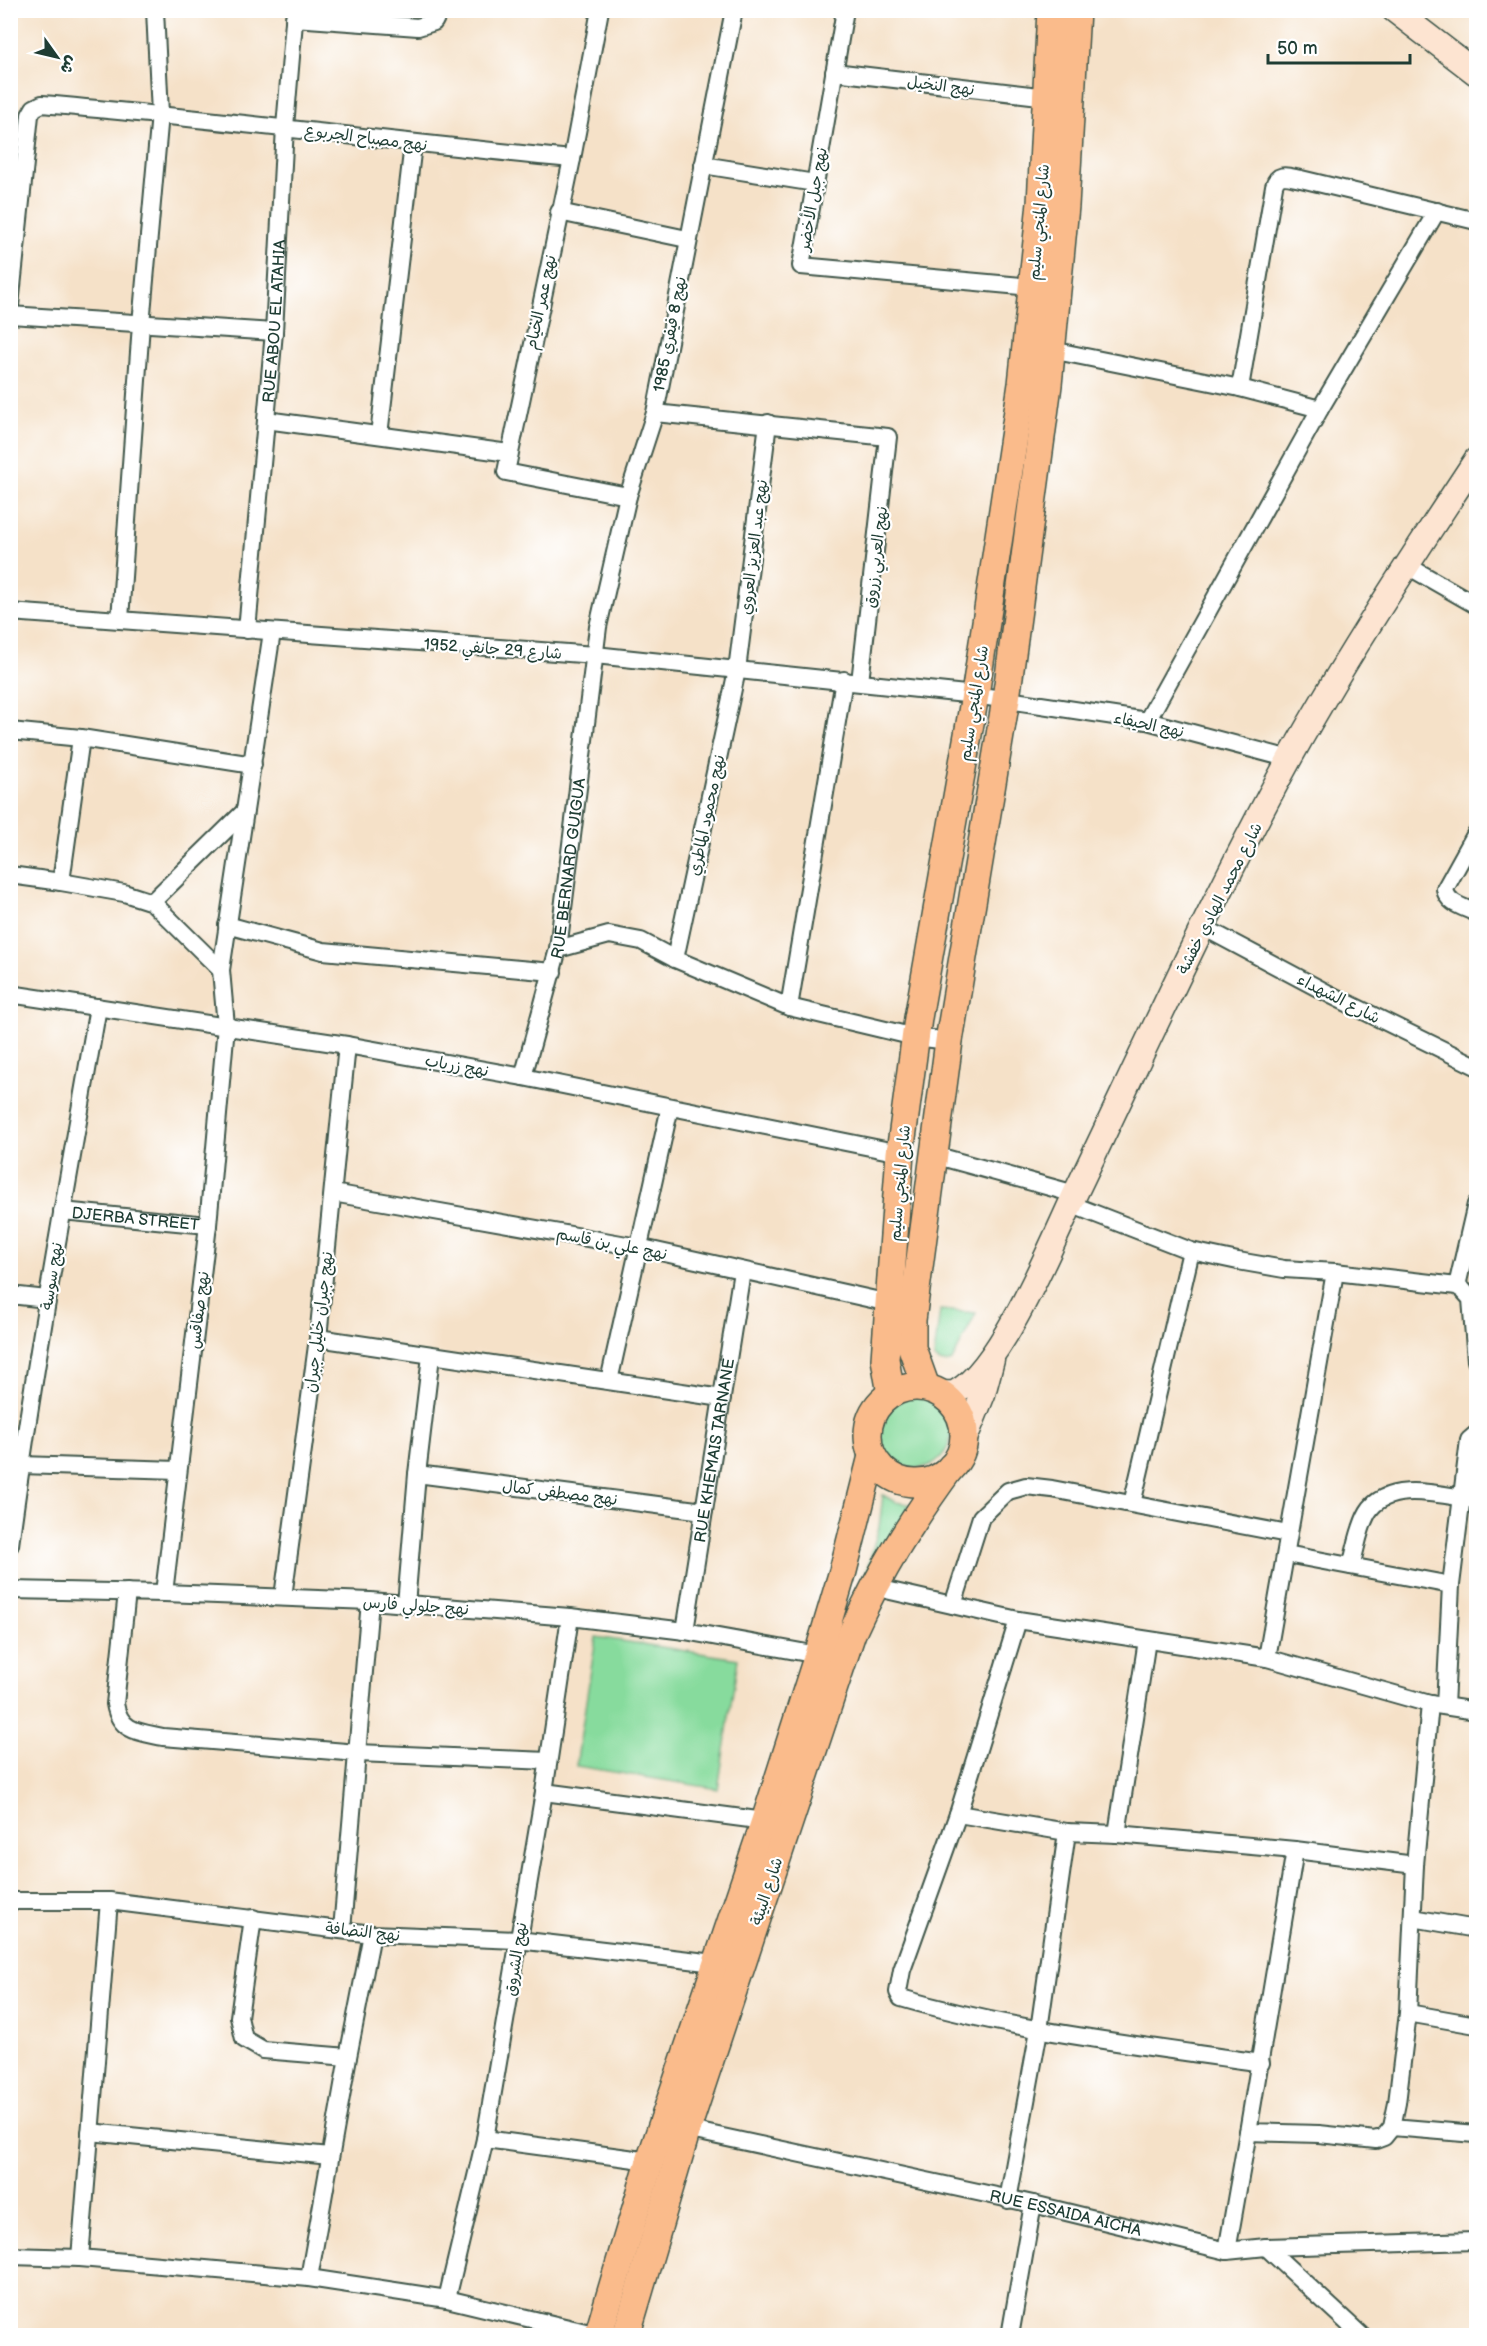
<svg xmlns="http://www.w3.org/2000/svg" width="1487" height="2346" font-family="'Balsamiq Sans','Playpen Sans Arabic',sans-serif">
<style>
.green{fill:#87db9d;stroke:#538c68;stroke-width:1.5}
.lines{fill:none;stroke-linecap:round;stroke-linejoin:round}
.minor-casing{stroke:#3f564a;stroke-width:20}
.secondary-casing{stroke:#3f564a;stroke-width:27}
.primary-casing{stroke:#3f564a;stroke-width:30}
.minor{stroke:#fff;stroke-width:16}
.secondary{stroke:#fde4d1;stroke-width:24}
.primary{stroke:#fabb8b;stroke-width:27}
.labels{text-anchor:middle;stroke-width:4.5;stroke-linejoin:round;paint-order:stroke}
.street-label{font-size:16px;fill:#1f3d34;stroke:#fff}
</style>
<rect width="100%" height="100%" fill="#fff"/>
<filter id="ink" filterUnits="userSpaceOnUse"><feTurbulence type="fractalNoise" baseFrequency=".0167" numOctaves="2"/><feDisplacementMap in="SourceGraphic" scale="12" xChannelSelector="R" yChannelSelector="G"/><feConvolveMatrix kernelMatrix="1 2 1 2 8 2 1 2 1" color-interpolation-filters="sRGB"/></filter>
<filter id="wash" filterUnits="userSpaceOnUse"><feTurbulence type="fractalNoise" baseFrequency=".008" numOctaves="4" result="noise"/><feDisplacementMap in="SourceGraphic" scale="24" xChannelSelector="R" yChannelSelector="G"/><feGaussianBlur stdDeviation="1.35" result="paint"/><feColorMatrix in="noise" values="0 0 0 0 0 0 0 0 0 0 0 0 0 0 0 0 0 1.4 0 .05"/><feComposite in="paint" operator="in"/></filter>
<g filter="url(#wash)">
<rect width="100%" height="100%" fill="#f5e1c8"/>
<g class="green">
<path d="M940,1310L976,1313L952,1361C945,1364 940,1364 934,1358Z"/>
<circle cx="915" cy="1432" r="36"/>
<polygon points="883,1495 895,1502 910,1504 855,1610 879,1527"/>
<polygon points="596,1637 738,1659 718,1789 576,1766"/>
</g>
</g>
<g filter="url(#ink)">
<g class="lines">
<g class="minor-casing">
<g id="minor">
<polyline points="600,10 572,159 506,472 628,496"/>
<polyline points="845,10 801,266 1032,287"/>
<polyline points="294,18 418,27 434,22 440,10"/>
<polyline points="834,72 1048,97"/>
<polyline points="703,165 815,183"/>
<polyline points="559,212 687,239"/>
<path d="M10,306L30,115L34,108L42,104C219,119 395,142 572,159"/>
<polyline points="10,315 274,332"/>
<polyline points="1051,350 1240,388 1320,409"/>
<path d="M1240,388L1274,186C1278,171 1289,177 1301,179L1476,221"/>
<polyline points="655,413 888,437 860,682"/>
<polyline points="266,420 509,453"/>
<polyline points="379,435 413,144"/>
<polyline points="1406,565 1476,605"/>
<polyline points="10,612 595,655 975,695 1147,721 1290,759"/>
<polyline points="120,619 141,324 160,114 155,10"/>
<path id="s1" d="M247,630L274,332L285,127L295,10"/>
<polyline points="1147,721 1320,409 1437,211"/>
<polyline points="10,731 81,738 253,765"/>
<polyline points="81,738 61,882 124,893 152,902 221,970"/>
<path d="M1476,833L1445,889C1447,904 1464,907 1476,913"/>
<polyline points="10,875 61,882"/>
<polyline points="152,902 245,811"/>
<polyline points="227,925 323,951 553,972"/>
<polyline points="1203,927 1331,995 1476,1066"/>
<polyline points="558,949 609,935 641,941 675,959 789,1007 915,1037 949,1041"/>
<polyline points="675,959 737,670 768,423"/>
<polyline points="10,994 347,1045 523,1077 900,1153"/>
<polyline points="789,1007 844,680"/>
<path id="s2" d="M523,1077L558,949L598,627L628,496L655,413L734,10"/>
<polyline points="934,1155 1075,1194"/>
<polyline points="333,1193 638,1247 889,1303"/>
<polyline points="1070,1204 1191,1251 1238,1261 1284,1269 1335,1272 1457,1286 1463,1290 1471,1299 1476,1361"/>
<path id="s3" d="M62,1211L208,1225"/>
<polyline points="1457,1286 1476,1204"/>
<polyline points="10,1295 47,1299"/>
<polyline points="318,1338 722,1398"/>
<polyline points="609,1381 670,1107"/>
<polyline points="21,1465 178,1470"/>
<polyline points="417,1474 704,1511"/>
<polyline points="1132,1504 1191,1251"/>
<path d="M10,1545C34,1365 67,1186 98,1007"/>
<polyline points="1286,1554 1451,1585"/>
<path d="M1351,1566C1356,1549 1359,1527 1368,1512C1388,1479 1444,1496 1476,1500"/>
<polyline points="873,1587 1018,1620 1267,1658 1430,1704 1476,1711"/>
<polyline points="10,1590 164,1593 370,1601 570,1617 685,1631 818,1655"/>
<path d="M127,1592L115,1704C120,1732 139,1732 163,1737L358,1753L548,1761"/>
<polyline points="164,1593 208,1225 226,1026 221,970 272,632"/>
<polyline points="283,1597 318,1338 347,1045"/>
<polyline points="406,1605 417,1474 431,1356"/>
<polyline points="953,1605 981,1517 1008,1491 1026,1486 1052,1489 1288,1534"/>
<path d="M1018,1620L958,1814L902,1970L898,1992L901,1998C1018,2032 1141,2045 1261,2063"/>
<path id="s4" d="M685,1631L742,1271"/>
<polyline points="1267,1658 1335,1272"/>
<polyline points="1445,1706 1451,1585 1469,1440 1476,1434"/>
<polyline points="544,1792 765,1821"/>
<polyline points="958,1814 1067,1832 1117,1834 1295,1850 1415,1865"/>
<polyline points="1117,1834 1147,1640"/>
<polyline points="1295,1850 1248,2132 1319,2134 1376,2140 1384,2137 1392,2127 1397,2103 1408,2013 1415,1865 1430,1704"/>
<polyline points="10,1901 109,1901 372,1934 518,1940 715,1963"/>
<polyline points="253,1918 239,2017 244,2039 263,2050 348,2057"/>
<polyline points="1413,1918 1476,1929"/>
<polyline points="342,1930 370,1601"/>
<polyline points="1408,2013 1476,2025"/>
<polyline points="1392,2127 1476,2134"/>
<path id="s5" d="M681,2128L1033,2204L1227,2251L1266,2247L1476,2241"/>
<polyline points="90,2132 330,2156"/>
<polyline points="485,2139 650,2161"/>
<polyline points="1008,2200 1039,2030 1067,1832"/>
<polyline points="1266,2247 1362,2336"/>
<polyline points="1227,2251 1248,2132"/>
<polyline points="10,2256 80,2258 309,2278 447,2299 598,2335"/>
<polyline points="80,2258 109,1901"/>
<polyline points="309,2278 348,2057 372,1934"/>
<polyline points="447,2299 485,2139 544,1792 570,1617"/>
<polyline points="1010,2336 1033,2204"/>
</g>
</g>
<g class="secondary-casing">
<g id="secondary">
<polyline points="1394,10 1476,73"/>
<path d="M940,1393C945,1393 952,1394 956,1392C1001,1369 1054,1239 1076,1192C1146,1046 1213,898 1291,756C1348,654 1412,557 1476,460"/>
<polyline points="962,1446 983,1394 992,1360"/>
</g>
</g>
<g class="primary-casing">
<g id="primary">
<polyline points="926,1387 912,1348 912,1320 949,1041 1006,699 1048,385 1065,206 1076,10"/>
<circle cx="916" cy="1435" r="48"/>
<polyline points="891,1394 885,1359 900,1153 918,1018 975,695 1022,384 1041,203 1051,10"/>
<polyline points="598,2336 650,2161 765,1821 818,1655 843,1571 872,1456"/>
<path d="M626,2336L687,2129L852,1633C881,1570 910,1523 951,1467"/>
</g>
</g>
<use href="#minor" class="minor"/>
<use href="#secondary" class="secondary"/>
<use href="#primary" class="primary"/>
</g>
</g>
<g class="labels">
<g class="street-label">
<text transform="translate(941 85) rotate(7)" y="6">نهج النخيل</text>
<text transform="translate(366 137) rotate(7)" y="6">نهج مصباح الجربوع</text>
<text transform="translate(812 199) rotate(-80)" y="6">نهج جبل الأخضر</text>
<text transform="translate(1038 222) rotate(-85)" y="6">شارع المنجي سليم</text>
<text transform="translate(540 302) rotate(-78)" y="6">نهج عمر الخيام</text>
<text dy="6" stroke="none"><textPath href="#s1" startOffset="310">RUE ABOU EL ATAHIA</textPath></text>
<text transform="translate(669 334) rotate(-79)" y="6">نهج 8 فيفري 1985</text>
<text transform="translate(753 547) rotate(-83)" y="6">نهج عبد العزيز العروي</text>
<text transform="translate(875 557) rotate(-83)" y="6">نهج العربي زروق</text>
<text transform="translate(493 648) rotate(4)" y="6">شارع 29 جانفي 1952</text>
<text transform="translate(973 703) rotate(-81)" y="6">شارع المنجي سليم</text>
<text transform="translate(1149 724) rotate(12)" y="6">نهج الحيفاء</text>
<text transform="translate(706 815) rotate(-78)" y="6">نهج محمود الماطري</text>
<text dy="6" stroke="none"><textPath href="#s2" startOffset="214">RUE BERNARD GUIGUA</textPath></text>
<text transform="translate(1219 898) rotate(-63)" y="6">شارع محمد الهادي خفشة</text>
<text transform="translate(1339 998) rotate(27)" y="6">شارع الشهداء</text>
<text transform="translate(457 1065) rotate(10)" y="6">نهج زرياب</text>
<text transform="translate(899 1183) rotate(-85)" y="6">شارع المنجي سليم</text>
<text dy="6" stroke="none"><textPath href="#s3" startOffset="74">DJERBA STREET</textPath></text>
<text transform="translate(612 1243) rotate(11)" y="6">نهج علي بن قاسم</text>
<text transform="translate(51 1276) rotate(-81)" y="6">نهج سوسة</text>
<text transform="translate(198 1310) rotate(-83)" y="6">نهج صفاقس</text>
<text transform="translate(318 1322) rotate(-83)" y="6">نهج جبران خليل جبران</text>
<text dy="6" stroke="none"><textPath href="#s4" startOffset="183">RUE KHEMAIS TARNANE</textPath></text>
<text transform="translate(560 1492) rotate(7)" y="6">نهج مصطفى كمال</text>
<text transform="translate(416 1605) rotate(4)" y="6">نهج جلولي فارس</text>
<text transform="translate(766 1891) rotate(-72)" y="6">شارع البيئة</text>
<text transform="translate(363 1931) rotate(6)" y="6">نهج النضافة</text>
<text transform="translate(515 1959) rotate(-81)" y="6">نهج الشروق</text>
<text dy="6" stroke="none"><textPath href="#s5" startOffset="394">RUE ESSAIDA AICHA</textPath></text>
</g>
</g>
<rect width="1487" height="2346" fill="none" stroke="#fff" stroke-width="36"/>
<g transform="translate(57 57) rotate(124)" stroke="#ffffff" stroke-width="4.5" paint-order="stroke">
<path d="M0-4.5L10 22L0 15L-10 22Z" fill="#1f3d34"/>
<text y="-9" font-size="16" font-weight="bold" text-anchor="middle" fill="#1f3d34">ش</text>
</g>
<path d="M1268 54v9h142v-9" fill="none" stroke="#1f3d34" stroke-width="3"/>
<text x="1277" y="54" font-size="18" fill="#1f3d34" stroke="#ffffff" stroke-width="4.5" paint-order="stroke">50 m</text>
</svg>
